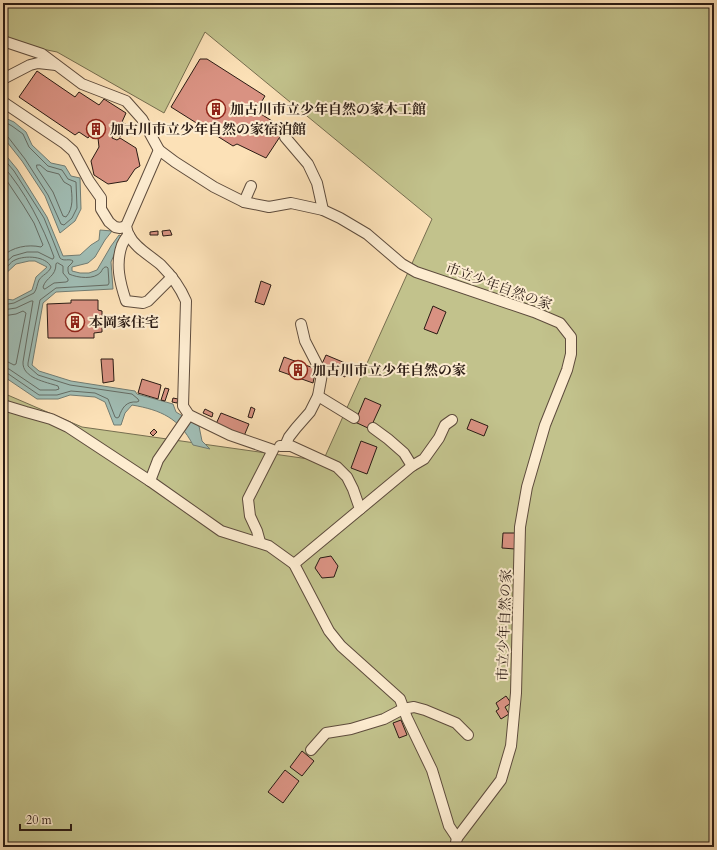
<svg xmlns="http://www.w3.org/2000/svg" width="717" height="850" font-family="Cardo,'Noto Serif JP',serif">
<style>
.green{fill:#c2c28c;stroke:#766e50}
.water{fill:#a0bcb3;stroke:#717c73}
.lines{fill:none;stroke-linecap:round;stroke-linejoin:round}
.shore{stroke:#656c64;stroke-width:1}
.building{fill:#d99282;stroke:#2a1b14}
.service-casing{stroke:#5e4c3d;stroke-width:12}
.service{stroke:#fdecd0;stroke-width:10}
.labels{text-anchor:middle;stroke-width:4;stroke-linejoin:round;paint-order:stroke}
.poi-label{font-size:14px;font-weight:bold;fill:#2a1b14;stroke:#fdecd0;text-anchor:start}
.street-label{font-size:14px;fill:#2a1b14;stroke:#fdecd0}
</style>
<rect width="100%" height="100%" fill="#fce1b7"/>
<filter id="stains"><feTurbulence type="fractalNoise" baseFrequency=".005" numOctaves="4"/><feColorMatrix values="0 0 0 0 .2 0 0 0 0 .09 0 0 0 0 .02 0 0 0 .5 -.17"/></filter>
<radialGradient id="worn" r=".72"><stop offset=".6" stop-color="#630" stop-opacity="0"/><stop offset="1" stop-color="#630" stop-opacity=".3"/></radialGradient>
<polygon class="green" points="3,3 714,3 714,847 3,847 3,393 82,427 323,461 432,219 205,32 164,113 57,52 3,41"/>
<g class="water">
<polygon points="3,117 14,122 26,132 32,145 51,163 65,166 71,176 80,178 81,209 75,221 60,233 45,196 22,161 3,137"/>
<path d="M3,152L17,169L47,217L63,256L80,255L91,245L99,240L100,230L112,231L105,240L95,257L88,263L72,267V271L80,273H89L97,270L111,246L119,235L122,236L111,262L113,289L56,292L43,303L32,365L39,371L71,381L135,391L137,394L173,404L176,412L199,426L202,441L210,449L193,445C179,418 161,410 132,405L125,413L121,425H114L105,402L95,397L70,395L58,399H37L3,376V302L6,299L13,300L32,290L36,277L47,267L35,261H29L16,264L3,276Z"/>
</g>
<g class="lines">
<g class="shore">
<polyline points="3,121 12,126 23,134 29,147 48,166 62,170 68,179 76,182 77,208 72,218 64,225 61,224 48,195 25,159 8,137 3,135"/>
<path d="M3,158L14,171L44,218L60,258C64,262 69,258 73,261L72,263L68,267V271L69,274C78,278 94,280 101,272C102,270 103,268 105,267H107L108,268L109,283L108,285L56,288L40,300L28,363V366L38,375L70,385L132,394L138,399L139,401L137,402C126,401 122,408 119,417L117,418L115,417L108,399L95,393L71,391L57,395H39L7,373H3"/>
<path d="M37,165H40L47,171L59,174L64,182L71,186C72,196 74,208 66,217L63,216L53,192L37,168Z"/>
<path d="M3,166C25,191 43,226 54,257L53,259H52L38,252H27L13,256L3,265"/>
<path d="M3,175L23,205L34,223L43,245L41,247C28,244 12,247 3,256"/>
<path d="M58,263L63,266V273L68,279V281L66,282L54,283L45,289H44L43,287C46,277 56,277 56,264Z"/>
<path d="M3,272C7,268 10,262 15,260C25,255 46,256 51,267C49,273 42,275 39,280C37,284 37,289 34,293L14,303L3,305"/>
<path d="M3,310L16,308L31,301H33L23,362C22,378 46,382 58,386L59,389L56,390H40L9,369L3,368"/>
<polyline points="3,316 16,314 23,311 26,313 16,364 14,365 8,362 3,362"/>
</g>
</g>
<g class="building">
<polygon points="200,59 207,59 265,96 256,111 285,129 266,158 237,144 233,146 171,107"/>
<polygon points="37,71 75,97 79,92 99,105 104,99 126,113 122,122 127,125 121,136 120,137 113,134 112,138 117,140 120,138 136,148 140,166 135,169 127,181 108,184 94,175 91,161 99,147 98,138 91,134 88,138 79,132 75,135 19,97"/>
<polygon points="170,230 172,235 163,236 162,231"/>
<polygon points="158,231 158,235 150,235 150,232"/>
<polygon points="261,281 271,285 264,305 255,302"/>
<polygon points="71,300 98,300 98,310 102,311 102,332 94,333 94,338 48,338 47,304 71,303"/>
<polygon points="433,306 446,312 437,334 424,329"/>
<polygon points="326,355 350,365 345,377 321,366"/>
<polygon points="284,357 316,369 313,383 279,371"/>
<polygon points="101,359 113,359 114,381 103,383"/>
<polygon points="142,379 161,385 158,399 138,393"/>
<polygon points="165,388 169,389 165,401 161,400"/>
<polygon points="173,398 178,399 177,403 172,402"/>
<polygon points="365,398 381,405 370,429 355,422"/>
<polygon points="251,407 255,409 252,418 248,417"/>
<polygon points="205,409 213,413 212,417 203,413"/>
<polygon points="221,413 249,424 244,436 216,424"/>
<polygon points="471,419 488,426 484,436 467,429"/>
<polygon points="154,429 157,432 153,436 150,433"/>
<polygon points="361,441 377,447 367,474 351,468"/>
<polygon points="503,533 515,533 515,549 502,548"/>
<polygon points="331,556 338,566 334,577 322,578 315,568 320,558"/>
<polygon points="506,696 511,703 505,707 509,714 501,719 496,711 499,709 496,703"/>
<polygon points="401,720 407,735 399,738 393,723"/>
<polygon points="302,751 314,761 302,776 290,767"/>
<polygon points="285,770 299,781 283,803 268,792"/>
</g>
<g class="lines">
<g class="service-casing">
<g id="service">
<polyline points="3,41 42,54 82,84 126,101 142,119 159,150 175,162 214,187 244,202 269,207 291,203 323,210 340,218 367,234 402,264 416,272 534,312 560,323 571,337 571,354 567,370 545,425 527,487 520,527 516,693 511,746 501,780 457,838 455,847"/>
<polyline points="3,79 30,65 38,63 56,65"/>
<polyline points="3,102 64,143 73,151 89,181 101,198 101,209 109,222 115,227 120,228 126,226"/>
<polyline points="285,137 308,164 317,183 323,210"/>
<path d="M159,150L126,226C127,229 127,232 129,235C135,248 151,256 161,265C172,276 180,287 186,301L183,406L189,415L230,435L273,450L248,499L250,516L257,531L260,542"/>
<polyline points="244,202 251,186"/>
<path d="M129,235C125,238 124,241 122,245C115,264 120,283 126,301L143,303L148,301L172,277"/>
<polyline points="318,396 354,418"/>
<polyline points="3,405 26,412 51,419 68,427 150,481 221,531 269,546 294,564 329,631 341,646 400,699 407,718 432,770 449,826 457,838"/>
<polyline points="373,428 388,439 404,453 412,466"/>
<polyline points="280,446 291,446 337,467 347,477 353,489 360,509"/>
<polyline points="285,446 289,437 296,428 310,412 318,396 322,374 305,341 301,324"/>
<polyline points="150,481 158,460 189,415"/>
<polyline points="294,564 412,466 424,459 439,438 445,425 452,420"/>
<polyline points="311,750 326,733 351,729 384,719 403,709 414,707 425,710 456,723 468,735"/>
</g>
</g>
<use href="#service" class="service"/>
</g>
<defs>
<g id="building-ring" transform="scale(1)"><circle r="9.5" fill="#fdecd0" stroke="#8f2418" stroke-width="1.5"/><path d="M-4-6H4V6H1V3H-1V6H-4ZM-2.5-4.3h1.7v1.8h-1.7ZM.8-4.3h1.7v1.8H.8ZM-2.5-1h1.7V.8h-1.7ZM.8-1h1.7V.8H.8Z" fill="#8f2418"/></g>
</defs>
<g fill-rule="evenodd">
<use href="#building-ring" x="216" y="109"/>
<use href="#building-ring" x="96" y="129"/>
<use href="#building-ring" x="75" y="322"/>
<use href="#building-ring" x="298" y="370"/>
</g>
<g class="labels">
<g class="poi-label">
<text x="230" y="114">加古川市立少年自然の家木工館</text>
<text x="110" y="134">加古川市立少年自然の家宿泊館</text>
<text x="89" y="327">本岡家住宅</text>
<text x="312" y="375">加古川市立少年自然の家</text>
</g>
<g class="street-label">
<text transform="translate(499 286) rotate(20)" y="5">市立少年自然の家</text>
<text transform="translate(504 625) rotate(-88)" y="5">市立少年自然の家</text>
</g>
</g>
<rect width="717" height="850" fill="none" stroke="#fce1b7" stroke-width="16"/>
<rect x="4" y="4" width="709" height="842" fill="none" stroke="#2a1b14" stroke-width="2"/>
<rect x="8" y="8" width="701" height="834" fill="none" stroke="#2a1b14"/>
<path d="M20 824v6h51v-6" fill="none" stroke="#2a1b14" stroke-width="2"/>
<text x="26" y="824" font-size="12" fill="#2a1b14" stroke="#fdecd0" stroke-width="3" paint-order="stroke">20 m</text>
<rect width="100%" height="100%" filter="url(#stains)"/>
<rect width="100%" height="100%" fill="url(#worn)"/>
</svg>
